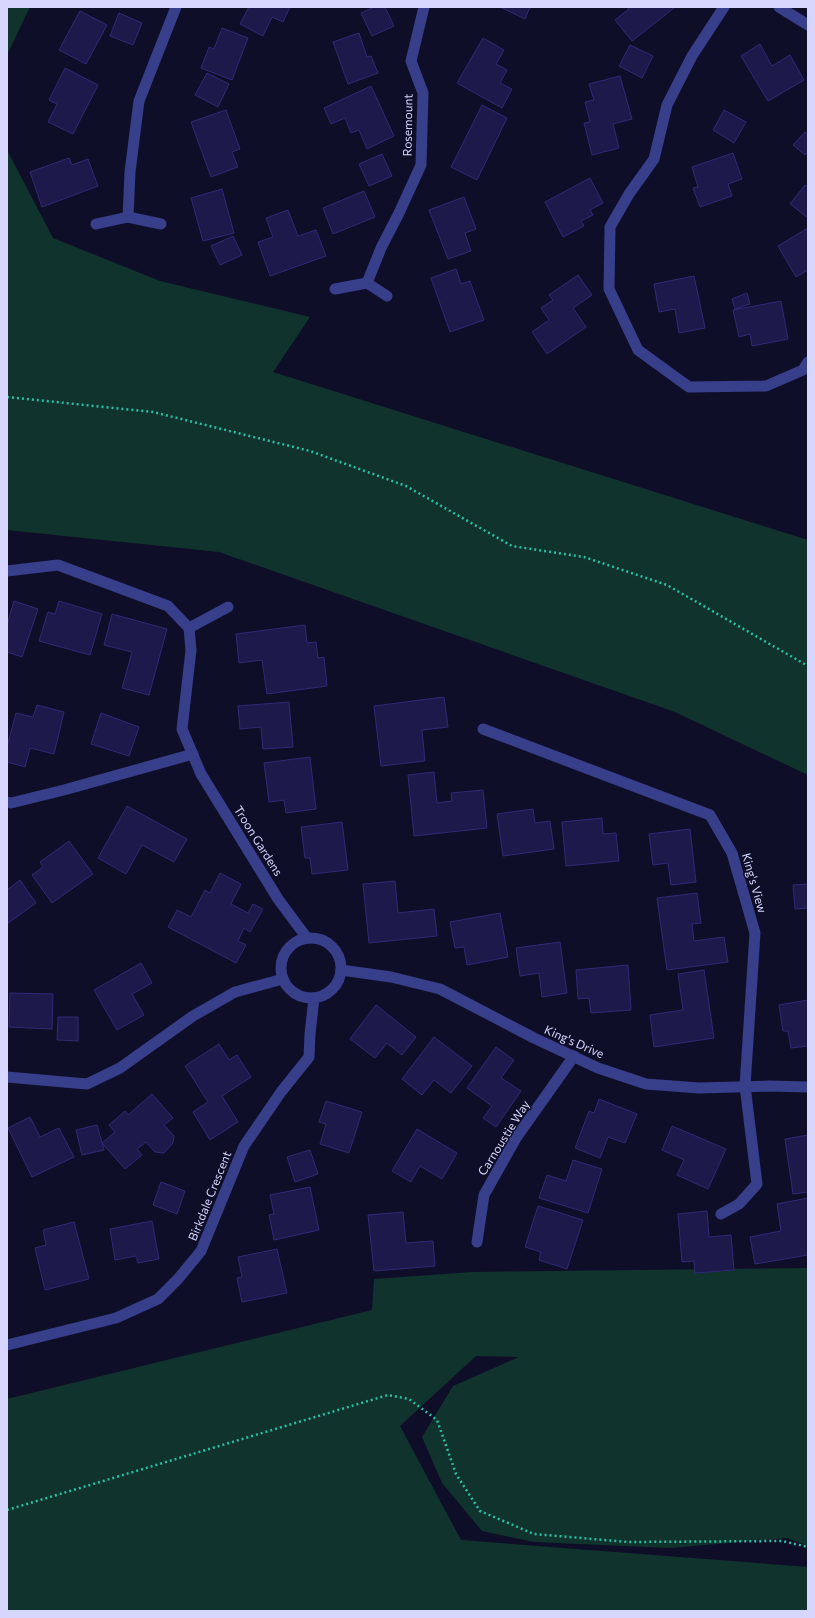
<svg xmlns="http://www.w3.org/2000/svg" width="815" height="1618" font-family="Commissioner,sans-serif">
<style>
.green{fill:#11332d}
.building{fill:#1d194b;stroke:#302a78}
.lines{fill:none;stroke-linecap:round;stroke-linejoin:round}
.path{stroke:#28c1a5;stroke-width:2.5;stroke-dasharray:2 3;stroke-linecap:butt}
.service{stroke:#373e8a;stroke-width:11}
.minor{stroke:#373e8a;stroke-width:11}
.labels{text-anchor:middle;stroke-width:3;stroke-linejoin:round;paint-order:stroke}
.street-label{font-size:12px;fill:#d6d6ff;stroke:#0f0e28}
</style>
<rect width="100%" height="100%" fill="#0f0e28"/>
<g class="green">
<polygon points="7,7 30,7 7,55"/>
<polygon points="7,150 53,238 160,281 310,317 273,372 808,540 808,775 675,712 219,552 7,530"/>
<polygon points="808,1268 808,1546 787,1538 670,1548 534,1542 482,1531 442,1483 422,1437 453,1386 519,1357 476,1356 400,1426 461,1540 808,1567 808,1611 7,1611 7,1399 372,1310 374,1279 473,1272"/>
</g>
<g class="building">
<polygon points="249,7 290,7 283,22 272,17 263,36 240,24"/>
<polygon points="374,7 385,7 394,26 372,36 361,13"/>
<polygon points="500,7 530,7 525,19"/>
<polygon points="627,7 673,7 674,8 632,41 615,20 629,9"/>
<polygon points="80,11 107,25 86,64 59,50"/>
<polygon points="119,13 142,23 133,45 110,36"/>
<polygon points="222,28 248,38 232,80 201,68 209,47 214,49"/>
<polygon points="359,33 367,57 371,56 378,73 348,84 333,42"/>
<polygon points="483,38 504,50 496,64 507,70 500,83 512,89 502,108 457,83"/>
<polygon points="760,44 772,66 790,55 804,80 768,101 741,56"/>
<polygon points="630,45 653,56 642,78 619,66"/>
<polygon points="65,68 98,85 73,134 48,122 57,104 49,100"/>
<polygon points="207,73 229,84 218,107 195,95"/>
<polygon points="620,76 632,119 613,124 619,148 592,155 584,123 590,122 585,102 594,100 589,84"/>
<polygon points="371,86 394,136 367,149 359,130 351,133 345,118 331,124 324,108"/>
<polygon points="482,105 507,118 477,180 451,167"/>
<polygon points="226,110 240,149 232,152 238,167 211,177 191,122"/>
<polygon points="724,110 746,122 734,143 713,130"/>
<polygon points="805,132 808,134 808,152 805,155 793,145"/>
<polygon points="733,153 742,179 728,184 732,196 700,207 693,188 698,187 692,167"/>
<polygon points="382,154 392,176 369,186 359,164"/>
<polygon points="69,158 72,165 88,159 98,186 42,207 30,172"/>
<polygon points="590,178 603,203 590,210 593,215 581,221 584,226 563,237 545,202"/>
<polygon points="805,185 808,187 808,218 790,204"/>
<polygon points="222,189 234,233 203,241 191,198"/>
<polygon points="364,191 375,217 333,234 323,208"/>
<polygon points="464,197 476,229 465,233 471,251 448,259 429,210"/>
<polygon points="288,210 298,236 316,230 326,256 270,276 258,242 273,237 266,218"/>
<polygon points="808,228 808,270 796,277 778,246"/>
<polygon points="233,236 242,255 220,265 211,246"/>
<polygon points="456,269 461,284 470,281 484,320 450,332 431,278"/>
<polygon points="578,275 592,295 573,308 586,327 547,354 532,332 549,320 541,308 553,300 549,295"/>
<polygon points="694,276 705,328 679,333 675,309 659,312 654,284"/>
<polygon points="747,293 750,304 735,309 732,299"/>
<polygon points="781,301 788,339 752,346 750,334 739,337 733,310"/>
<polygon points="14,601 38,609 22,657 7,652 7,625"/>
<polygon points="59,601 102,614 90,655 39,641 48,612 55,614"/>
<polygon points="112,614 167,629 149,695 122,688 132,652 104,645"/>
<polygon points="305,625 307,643 316,642 318,658 324,657 327,686 267,694 262,660 239,663 236,634"/>
<polygon points="444,697 448,727 422,730 425,761 381,766 374,706"/>
<polygon points="289,702 293,747 263,749 261,727 240,729 238,706"/>
<polygon points="37,705 64,712 54,754 30,748 25,767 7,762 7,747 16,713 33,717"/>
<polygon points="101,713 139,727 129,756 91,744"/>
<polygon points="310,757 316,809 286,813 284,800 269,802 264,763"/>
<polygon points="434,772 437,803 452,801 451,793 483,790 487,828 414,836 408,775"/>
<polygon points="127,806 187,839 174,862 142,845 126,874 98,858"/>
<polygon points="533,809 535,823 550,821 554,849 503,856 497,814"/>
<polygon points="602,818 603,834 616,833 619,861 566,866 562,822"/>
<polygon points="342,822 348,870 312,874 310,858 305,858 301,827"/>
<polygon points="690,829 696,882 671,885 668,863 653,865 649,834"/>
<polygon points="69,841 93,874 52,903 32,875 43,867 40,862"/>
<polygon points="220,873 241,884 231,904 248,913 253,904 263,909 250,932 244,928 238,941 246,945 236,963 168,927 177,910 191,917 205,890 210,893"/>
<polygon points="20,880 36,903 7,924 7,890"/>
<polygon points="395,881 398,913 434,909 437,936 369,943 363,884"/>
<polygon points="808,884 808,908 795,909 793,885"/>
<polygon points="697,893 701,923 692,924 694,941 724,937 728,962 667,970 657,898"/>
<polygon points="500,913 508,957 467,965 464,947 455,948 450,922"/>
<polygon points="560,942 567,993 542,997 539,973 520,976 516,948"/>
<polygon points="141,963 152,983 132,994 144,1015 117,1030 94,990"/>
<polygon points="628,965 631,1010 591,1013 589,998 578,999 576,970"/>
<polygon points="704,970 714,1038 654,1047 650,1015 683,1010 678,974"/>
<polygon points="10,993 53,994 52,1029 9,1027"/>
<polygon points="808,1000 808,1046 791,1048 788,1031 783,1031 779,1005"/>
<polygon points="376,1005 416,1037 402,1055 387,1043 375,1058 350,1039"/>
<polygon points="58,1017 78,1017 78,1041 57,1040"/>
<polygon points="434,1037 472,1066 451,1093 434,1080 422,1095 402,1079"/>
<polygon points="219,1044 229,1060 237,1055 251,1077 222,1096 238,1122 210,1140 193,1112 208,1102 185,1066"/>
<polygon points="496,1047 514,1060 501,1078 521,1091 496,1127 483,1118 492,1106 467,1088"/>
<polygon points="152,1094 173,1118 164,1125 174,1136 173,1143 164,1153 155,1152 146,1142 137,1149 142,1155 125,1169 102,1143 115,1132 109,1125 125,1111 128,1115"/>
<polygon points="599,1099 637,1114 625,1143 608,1137 600,1158 575,1148 589,1111 594,1113"/>
<polygon points="326,1101 362,1112 349,1153 320,1144 326,1124 319,1122"/>
<polygon points="30,1117 40,1137 59,1128 74,1157 32,1177 8,1128"/>
<polygon points="97,1125 104,1150 82,1155 76,1130"/>
<polygon points="672,1126 726,1149 708,1189 677,1175 684,1160 662,1150"/>
<polygon points="417,1129 457,1153 442,1179 420,1166 411,1182 392,1171"/>
<polygon points="808,1135 808,1192 793,1194 785,1139"/>
<polygon points="310,1150 318,1174 295,1182 287,1157"/>
<polygon points="573,1160 602,1169 588,1213 539,1198 547,1175 566,1181"/>
<polygon points="161,1182 185,1191 177,1214 153,1205"/>
<polygon points="310,1187 319,1230 274,1240 269,1215 274,1214 270,1195"/>
<polygon points="808,1198 808,1255 755,1264 750,1237 781,1231 777,1204"/>
<polygon points="538,1206 583,1220 567,1269 539,1260 541,1252 525,1247"/>
<polygon points="707,1211 709,1237 731,1235 734,1270 695,1273 694,1261 682,1262 678,1214"/>
<polygon points="403,1212 406,1243 433,1241 435,1266 374,1271 368,1215"/>
<polygon points="152,1221 159,1259 138,1263 136,1256 115,1260 110,1229"/>
<polygon points="74,1222 89,1279 45,1290 35,1248 46,1245 43,1230"/>
<polygon points="277,1249 287,1293 242,1302 237,1278 242,1277 238,1257"/>
</g>
<g class="lines">
<g class="path">
<polyline points="7,397 153,412 310,451 406,486 512,546 584,557 667,585 808,666"/>
<polyline points="7,1510 388,1395 409,1399 437,1420 456,1474 480,1511 534,1534 628,1542 782,1541 808,1547"/>
</g>
<polyline class="service" points="721,1214 739,1204 757,1184 745,1086"/>
<g class="minor">
<polyline points="724,7 692,56 667,105 654,159 629,194 610,227 609,289 638,350 689,387 766,386 803,370 808,362"/>
<polyline points="779,7 808,25"/>
<polyline points="128,217 130,172 139,101 176,7"/>
<polyline points="96,224 128,217 161,224"/>
<polyline points="367,283 381,248 399,213 421,165 423,93 411,61 424,7"/>
<polyline points="335,289 367,283 387,296"/>
<polyline points="7,571 58,565 168,606 189,628 191,650 182,729 201,774 278,899 307,938"/>
<polyline points="189,628 228,607"/>
<polyline points="483,729 710,815 732,853 755,933 745,1086"/>
<polyline points="7,802 11,803 64,790 193,754"/>
<circle cx="311" cy="968" r="30"/>
<polyline points="341,970 391,977 440,989 534,1038 598,1068 646,1084 699,1088 769,1086 808,1087"/>
<polyline points="7,1077 87,1084 120,1068 193,1016 235,992 283,979"/>
<polyline points="477,1242 484,1195 516,1138 574,1056"/>
<polyline points="7,1345 116,1318 158,1299 178,1279 201,1251 244,1146 281,1092 309,1057 310,1034 314,998"/>
</g>
</g>
<g class="labels">
<g class="street-label">
<text transform="translate(408 125) rotate(-89)" y="4">Rosemount</text>
<text transform="translate(258 841) rotate(58)" y="4">Troon Gardens</text>
<text transform="translate(754 883) rotate(74)" y="4">King's View</text>
<text transform="translate(574 1042) rotate(24)" y="4">King's Drive</text>
<text transform="translate(504 1138) rotate(-58)" y="4">Carnoustie Way</text>
<text transform="translate(210 1196) rotate(-68)" y="4">Birkdale Crescent</text>
</g>
</g>
<rect width="815" height="1618" fill="none" stroke="#d6d6ff" stroke-width="16"/>
</svg>
